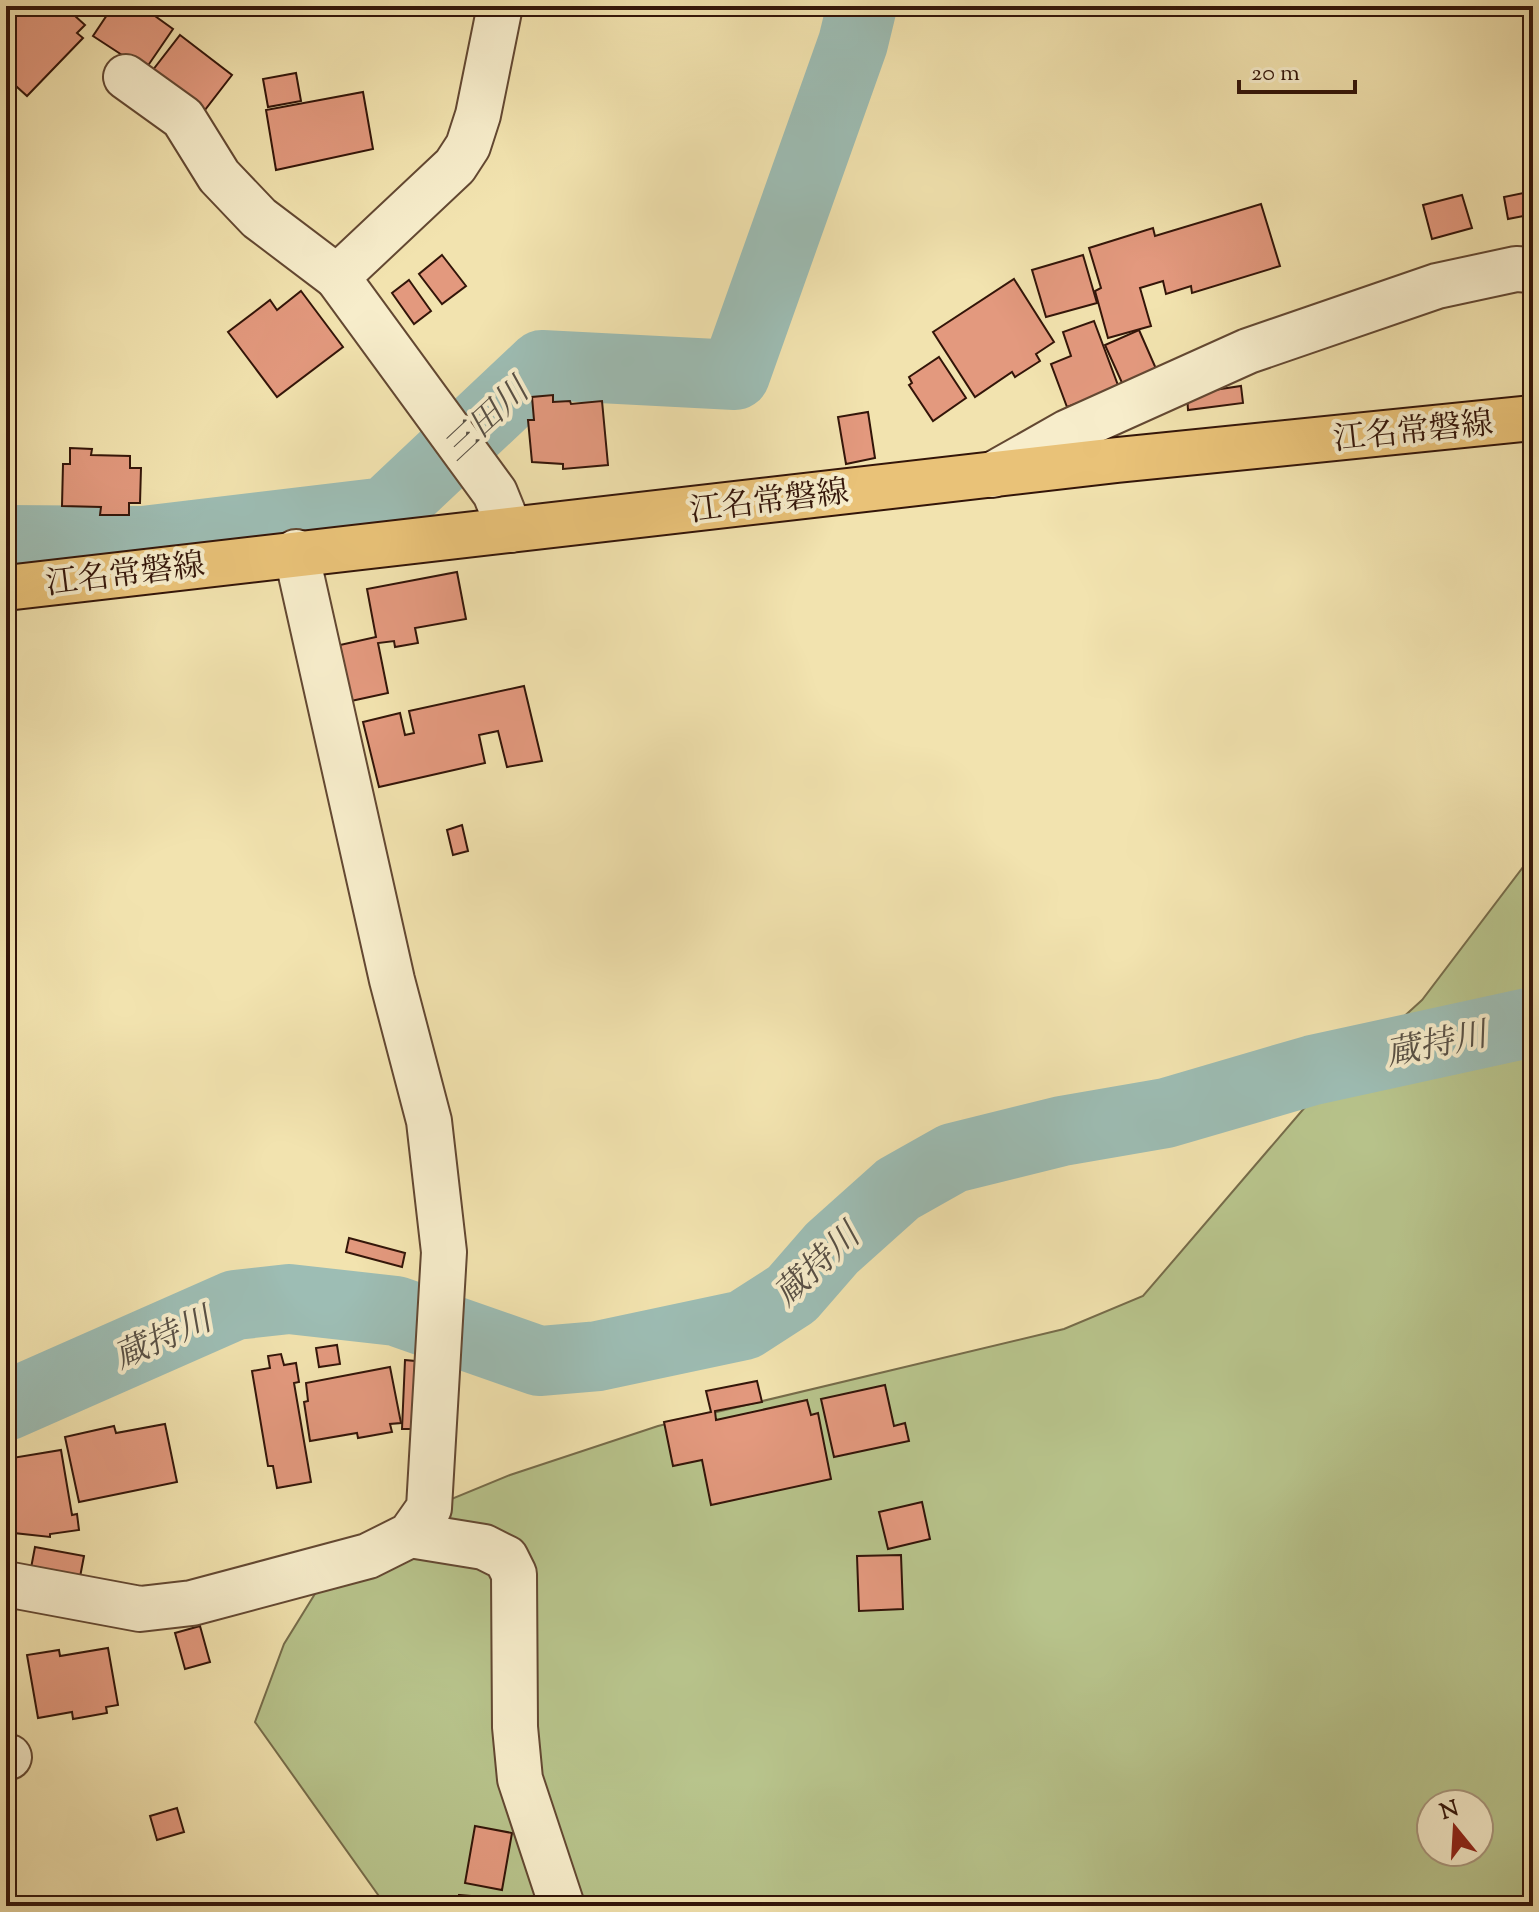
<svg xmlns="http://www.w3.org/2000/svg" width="1539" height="1912" font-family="'Sorts Mill Goudy','Noto Serif JP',serif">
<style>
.green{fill:#b8c48c;stroke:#766c4a;stroke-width:2;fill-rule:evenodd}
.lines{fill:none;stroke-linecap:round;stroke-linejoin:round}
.river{stroke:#9dbdb4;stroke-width:70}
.building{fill:#e3997e;stroke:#331509;stroke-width:2}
.minor-casing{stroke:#634832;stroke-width:48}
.major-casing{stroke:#331509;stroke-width:48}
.minor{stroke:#f7edcb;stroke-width:44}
.major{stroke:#e9c278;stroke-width:44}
.labels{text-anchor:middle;stroke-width:8;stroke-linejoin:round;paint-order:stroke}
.street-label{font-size:32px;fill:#331509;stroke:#f7edcb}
.water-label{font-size:34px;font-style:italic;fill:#585045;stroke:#f7edcb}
</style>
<rect width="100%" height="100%" fill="#f2e3af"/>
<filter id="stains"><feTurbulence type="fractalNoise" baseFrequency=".0025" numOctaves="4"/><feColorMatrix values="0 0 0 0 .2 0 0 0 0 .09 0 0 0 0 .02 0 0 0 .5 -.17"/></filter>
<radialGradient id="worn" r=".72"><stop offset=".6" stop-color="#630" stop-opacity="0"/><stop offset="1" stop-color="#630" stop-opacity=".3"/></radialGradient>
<path class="green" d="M1533,854V1906H386L255,1722L284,1644L347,1542L510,1475L658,1426L1064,1329L1143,1296L1306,1106L1422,1000ZM1431,1804H1479V1852H1431Z"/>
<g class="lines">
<g class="river">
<polyline points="6,540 143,541 386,512 542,365 735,375 853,43 862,6"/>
<polyline points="6,1406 235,1305 289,1299 396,1311 539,1361 598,1356 744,1325 792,1294 832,1248 898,1189 953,1158 1062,1131 1166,1113 1313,1070 1533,1022"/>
</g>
</g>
<g class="building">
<polygon points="6,6 64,6 85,25 77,33 83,38 27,96 6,77"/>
<polygon points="113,6 141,6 173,29 145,70 93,36"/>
<polygon points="180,35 232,75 201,115 149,75"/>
<polygon points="296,73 301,101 268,107 263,79"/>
<polygon points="363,92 373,149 276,170 266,110"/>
<polygon points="1533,191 1533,214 1508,219 1504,197"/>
<polygon points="1462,195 1472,228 1432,239 1423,205"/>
<polygon points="1261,204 1280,266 1192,293 1191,286 1166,294 1163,281 1140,288 1151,326 1108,338 1095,291 1101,288 1089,248 1153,228 1155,236"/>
<polygon points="442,255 466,286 442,304 419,274"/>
<polygon points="1083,255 1097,303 1046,317 1032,270"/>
<polygon points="1014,279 1054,342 1036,354 1040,361 1015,377 1012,372 975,397 933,332"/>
<polygon points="409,280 431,311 414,324 392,293"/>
<polygon points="301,291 343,347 277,397 228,332 270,300 277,310"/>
<polygon points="1094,321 1119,388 1067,407 1051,364 1071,356 1063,332"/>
<polygon points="1139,330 1157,371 1123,385 1105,345"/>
<polygon points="939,357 966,398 933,421 909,385 912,383 909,377"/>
<polygon points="1241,386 1243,403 1188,410 1187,394"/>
<polygon points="553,395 553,402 570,401 571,404 602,401 608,465 563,469 563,464 532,462 528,420 534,420 532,397"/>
<polygon points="868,412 875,458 846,464 838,417"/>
<polygon points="70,448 92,449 91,455 130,456 130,468 141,468 140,503 129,503 129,515 100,515 101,507 62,506 63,464 70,464"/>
<polygon points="457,572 466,619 415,628 418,643 395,647 394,641 378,643 388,693 351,701 340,645 376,637 367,589"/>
<polygon points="524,686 542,761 507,767 498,731 479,735 485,763 379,787 363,722 400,713 405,735 414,733 409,711"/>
<polygon points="462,825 468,851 453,855 447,830"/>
<polygon points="349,1238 405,1253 402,1267 346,1252"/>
<polygon points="337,1345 340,1364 319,1367 316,1348"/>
<polygon points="281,1354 284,1365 296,1363 299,1382 294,1383 311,1482 277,1488 273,1466 268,1466 252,1371 270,1368 268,1356"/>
<polygon points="405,1360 415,1361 412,1429 402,1429"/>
<polygon points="390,1367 401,1423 390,1424 392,1432 358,1438 357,1433 310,1441 304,1402 308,1401 306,1383"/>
<polygon points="757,1381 762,1402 715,1411 716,1420 807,1400 811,1415 818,1413 831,1479 711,1505 702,1460 673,1466 664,1422 711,1412 706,1391"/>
<polygon points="885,1385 894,1426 905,1423 909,1441 834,1457 821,1399"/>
<polygon points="165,1424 177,1482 79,1502 65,1437 114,1426 116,1433"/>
<polygon points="61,1450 72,1515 77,1514 79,1530 50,1534 50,1537 14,1533 6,1459"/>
<polygon points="922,1502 930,1539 888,1549 879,1512"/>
<polygon points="35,1547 84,1556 80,1577 31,1568"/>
<polygon points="901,1555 903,1609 859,1611 857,1556"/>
<polygon points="200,1626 210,1662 185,1669 175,1633"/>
<polygon points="108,1648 118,1705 106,1707 107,1713 73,1719 72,1712 38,1718 27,1655 59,1650 60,1656"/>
<polygon points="177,1808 184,1832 157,1840 150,1816"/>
<polygon points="475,1826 512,1833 502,1890 465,1883"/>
<polygon points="459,1895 507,1899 507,1906 458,1906"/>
</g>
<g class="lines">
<g class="minor-casing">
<g id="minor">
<polyline points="500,6 478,115 468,146 455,166 337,277 495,493 510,530"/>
<polyline points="126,77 183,118 219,176 259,218 337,277"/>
<polyline points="992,475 1068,432 1248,351 1437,286 1516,269 1533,270"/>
<polyline points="410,1535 484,1547 506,1558 514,1574 515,1727 520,1779 562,1906"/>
<polyline points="6,1584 140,1609 192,1603 368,1556 410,1535 429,1508 444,1252 429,1121 392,980 296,552"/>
<polyline points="6,1758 9,1757"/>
</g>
</g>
<g class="major-casing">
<polyline id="major" points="6,588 1117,460 1533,418"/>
</g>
<use href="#minor" class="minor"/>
<use href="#major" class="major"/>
</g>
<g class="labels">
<g class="street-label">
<text transform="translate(1413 430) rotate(-6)" y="11">江名常磐線</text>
<text transform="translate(769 500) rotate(-7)" y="11">江名常磐線</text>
<text transform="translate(125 573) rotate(-7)" y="11">江名常磐線</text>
</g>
<g class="water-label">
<text transform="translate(485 419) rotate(-43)" y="12">三田川</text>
<text transform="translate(1436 1043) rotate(-12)" y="12">蔵持川</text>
<text transform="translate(816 1264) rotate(-43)" y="12">蔵持川</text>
<text transform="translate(162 1337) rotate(-24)" y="12">蔵持川</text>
</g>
</g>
<rect width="1539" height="1912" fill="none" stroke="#f2e3af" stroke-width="32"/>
<rect x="8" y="8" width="1523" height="1896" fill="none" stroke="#331509" stroke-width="4"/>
<rect x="16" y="16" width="1507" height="1880" fill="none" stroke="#331509" stroke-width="2"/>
<g transform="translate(1455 1828) rotate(342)"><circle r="38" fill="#f7edcb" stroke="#a9977d" stroke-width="2"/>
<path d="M0-6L14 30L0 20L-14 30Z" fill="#8f2418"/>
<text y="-12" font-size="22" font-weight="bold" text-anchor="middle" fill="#331509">N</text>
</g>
<path d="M1239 80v12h116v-12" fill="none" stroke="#331509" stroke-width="4"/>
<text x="1251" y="80" font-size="24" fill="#331509" stroke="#f7edcb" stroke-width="6" paint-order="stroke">20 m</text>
<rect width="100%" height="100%" filter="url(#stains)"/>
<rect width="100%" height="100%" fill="url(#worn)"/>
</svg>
